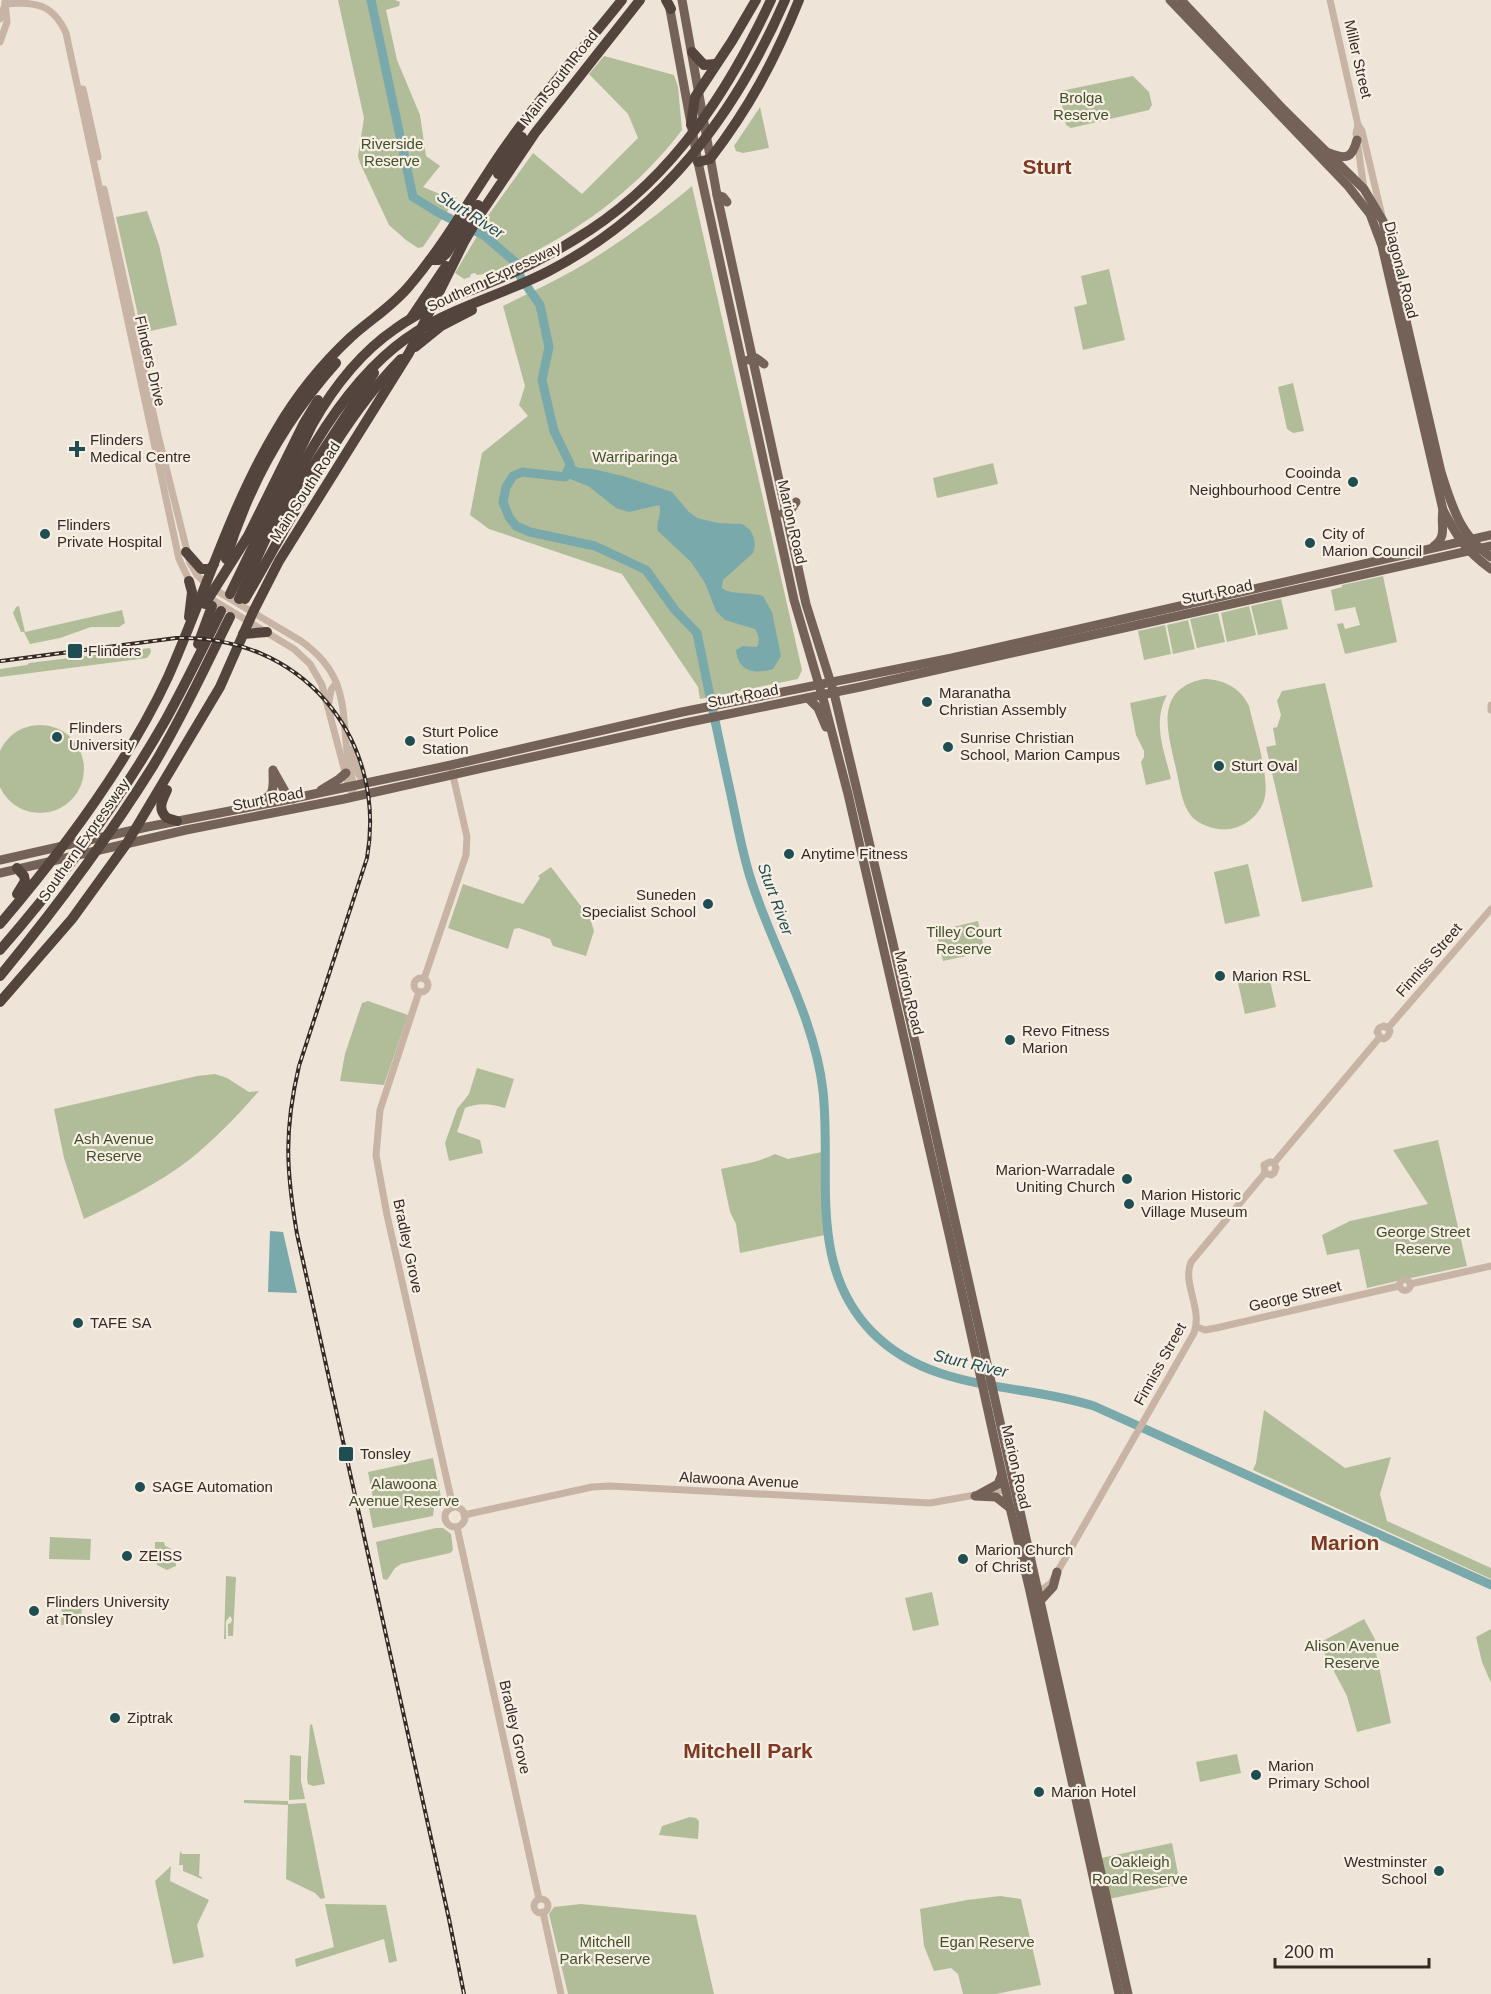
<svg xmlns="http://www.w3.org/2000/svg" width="1491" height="1994" font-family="Helvetica,sans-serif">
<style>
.green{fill:#b1bd99}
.water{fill:#79a9ab}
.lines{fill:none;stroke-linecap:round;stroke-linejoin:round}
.river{stroke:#79a9ab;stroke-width:9}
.minor{stroke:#c7b4a5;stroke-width:7}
.major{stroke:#746157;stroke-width:9}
.highway{stroke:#53443d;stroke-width:10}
.rail-casing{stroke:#332a26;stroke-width:4}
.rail{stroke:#f8efe4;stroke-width:1.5;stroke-dasharray:4.5;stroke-linecap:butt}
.poi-dot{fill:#1e4e52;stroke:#f8efe4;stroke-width:2}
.labels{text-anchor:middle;stroke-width:4.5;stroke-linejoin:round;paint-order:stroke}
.street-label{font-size:15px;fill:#332a26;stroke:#f8efe4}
.park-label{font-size:15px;fill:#42502b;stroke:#f8efe4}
.poi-label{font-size:15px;fill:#332a26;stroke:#f8efe4;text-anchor:start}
.water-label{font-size:16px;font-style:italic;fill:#1e4e52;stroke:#f8efe4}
.district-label{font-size:21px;font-weight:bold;fill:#7d3923;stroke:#f8efe4}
</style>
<rect width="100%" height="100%" fill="#efe4d8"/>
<g class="green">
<polygon points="338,0 395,0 400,2 399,6 386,10 397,60 420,115 426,156 440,166 423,187 447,197 457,197 423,247 418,248 406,240 389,225 360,163 358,156 364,118"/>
<path d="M604,56L674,75L678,87L682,130C641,184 588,225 528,255C511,264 496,273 477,275L475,273L471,274L470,277L464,279L455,273L483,226L482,224L533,153L582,194L638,138L628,114L589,74Z"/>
<polygon points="1133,76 1149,92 1152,105 1149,110 1071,128 1066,125 1060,95 1061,91"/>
<polygon points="760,107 769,148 743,153 736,151 734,146"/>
<path d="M692,186L802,670L798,679L700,699L698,687L622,574L489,529L470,515L482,453L528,416L519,405L525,386L503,306C527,294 551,283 574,270C616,246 655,217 692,186Z"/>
<polygon points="147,211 159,245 177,325 142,333 116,217"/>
<polygon points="1109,269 1125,340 1083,350 1074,307 1087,304 1081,276"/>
<polygon points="1293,383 1304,431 1293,433 1287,429 1278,387"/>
<polygon points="993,463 998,484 937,498 933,478"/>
<polygon points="1383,576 1397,642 1345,654 1337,624 1343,623 1345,629 1360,625 1355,607 1335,611 1331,590 1342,587 1342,585"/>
<polygon points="1281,599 1288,629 1258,635 1251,606"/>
<polygon points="19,606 25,632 122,610 125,623 119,627 91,627 60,638 30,644 24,632 21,632 13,613 16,607"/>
<polygon points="1249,606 1256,635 1227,642 1221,613"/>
<polygon points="1218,613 1225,642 1197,648 1190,619"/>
<polygon points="1188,620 1195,649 1173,654 1167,625"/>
<polygon points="1165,625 1171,654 1144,660 1138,631"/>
<polygon points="150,648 151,652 147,658 0,677 0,669 27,665 29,663"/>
<path d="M1204,679C1223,679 1241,688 1249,706C1254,728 1269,775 1265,796C1262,813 1247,826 1230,829C1218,831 1201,826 1192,817C1181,804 1180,785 1176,769C1168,733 1153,689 1204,679Z"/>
<polygon points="1325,683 1373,887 1302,902 1266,747 1276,745 1273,728 1277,727 1281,715 1277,701 1282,691"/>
<path d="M1167,695C1152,723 1164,750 1171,779L1146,785L1141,762L1144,757V751L1136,735L1130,703Z"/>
<circle cx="40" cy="769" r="44"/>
<polygon points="1248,864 1260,916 1225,924 1214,872"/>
<polygon points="551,867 590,918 594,931 586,956 553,946 550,939 519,928 514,929 508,949 448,928 463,884 523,904 540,878 538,876"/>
<polygon points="978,921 985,952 943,961 936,931"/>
<polygon points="1269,976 1276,1007 1245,1014 1238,983"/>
<polygon points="368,1001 408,1015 384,1085 340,1081 345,1054 362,1003"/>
<path d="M477,1068L514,1079L505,1108C491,1104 479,1102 465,1108L457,1132L480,1140L483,1153L449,1161L445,1143L457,1109L469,1094Z"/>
<path d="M215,1074L227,1078L249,1092L259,1091C237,1116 215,1139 189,1160C158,1184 120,1202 84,1219L64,1158L54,1109L197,1076Z"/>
<polygon points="1438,1140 1467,1266 1411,1278 1400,1279 1397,1281 1367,1288 1359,1249 1327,1255 1322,1235 1350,1221 1428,1204 1393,1150"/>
<path d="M822,1152L825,1235L740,1253L736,1224L730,1212L721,1169C740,1164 757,1163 775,1154L788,1159Z"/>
<polygon points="1264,1410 1345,1468 1391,1457 1380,1494 1387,1521 1491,1568 1491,1579 1253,1470 1256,1463"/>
<polygon points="433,1458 442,1502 434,1508 433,1516 373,1528 367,1499 373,1498 368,1472"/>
<polygon points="436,1528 443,1528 451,1534 453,1550 450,1553 401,1564 395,1568 387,1580 383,1579 376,1542"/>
<polygon points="50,1537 91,1539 90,1560 49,1559"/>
<path d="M155,1542H164L165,1546C176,1549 176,1558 176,1566L167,1570L157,1565L155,1559Z"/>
<polygon points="226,1576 236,1577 233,1636 228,1636 228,1624 231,1623 232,1619 230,1616 226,1621 226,1639 224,1639"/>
<polygon points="932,1592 939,1625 913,1631 905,1598"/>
<polygon points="82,1598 81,1624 61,1625 62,1599"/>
<polygon points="1364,1619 1382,1652 1376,1653 1391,1723 1357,1732 1347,1696 1319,1643"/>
<polygon points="1491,1629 1491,1683 1482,1662 1476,1637"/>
<polygon points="312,1724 325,1784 313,1786 308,1784 307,1778 310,1725"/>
<polygon points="1237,1754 1241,1773 1200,1782 1196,1762"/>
<polygon points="290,1755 301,1756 301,1781 305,1799 289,1800"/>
<polygon points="244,1800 288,1801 288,1804 306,1803 325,1898 321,1899 315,1893 286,1879 288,1805 244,1803"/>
<polygon points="690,1817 696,1818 699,1821 698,1839 659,1835 662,1826"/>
<polygon points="1172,1843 1180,1884 1109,1899 1101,1858"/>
<polygon points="180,1851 182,1854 200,1854 199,1876 202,1877 202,1879 183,1871 183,1865 179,1865"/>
<polygon points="171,1866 170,1881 209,1900 197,1925 204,1957 173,1964 155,1881"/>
<polygon points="1000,1896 1021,1899 1041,1985 996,1994 963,1994 958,1974 951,1968 934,1971 924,1946 920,1909 967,1900"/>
<polygon points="325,1904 386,1905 397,1961 389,1963 384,1939 296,1967 295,1959 334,1947"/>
<polygon points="581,1904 696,1915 714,1994 568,1994 549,1914 554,1907"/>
</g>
<g class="water">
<path d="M570,464L580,468L593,469L623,476L672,492L689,512L697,518L718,523L742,524L750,530L754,538L755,545L753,553L723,580L722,588C731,595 750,592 763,596L772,612L781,656L773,669C754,675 738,671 736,650L743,646L757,647C760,640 759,636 755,629L725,620L716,611L705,583L691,562L658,531C655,522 663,514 659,505L629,512L616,508L588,486L565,477Z"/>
<polygon points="270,1231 283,1232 297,1293 268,1292"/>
</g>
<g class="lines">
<path class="river" d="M371,0L413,197L439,213L485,236L515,262L521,278L540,305L549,347L542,380L554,431L570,464L565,477L522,472L513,476L506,487L503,502L509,517L516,526L530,532L595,546L646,570L675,610L697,633C708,687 719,741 731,795C737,823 742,852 751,880C773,949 815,1018 823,1091C832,1175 807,1265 872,1332C932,1393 1018,1382 1094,1406L1491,1585"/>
<g class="minor">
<polyline points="1330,0 1358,125 1362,131 1382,216"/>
<path d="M5,4C35,1 53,4 66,33L179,559L190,582"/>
<polyline points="0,19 5,5"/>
<polyline points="0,42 7,22 5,2"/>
<polyline points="83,89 98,157"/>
<polyline points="1358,125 1356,133 1364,189"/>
<path d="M104,189L158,435L190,563L197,575L207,585L301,641C346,673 342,704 347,752C348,764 352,776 354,788"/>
<polyline points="208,597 294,649 310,664 322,685 349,787 355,797"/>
<polyline points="329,702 331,690 336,683"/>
<polyline points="1491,705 1491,710"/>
<polyline points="350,749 359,775 364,783"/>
<circle cx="421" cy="985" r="7"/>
<polyline points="424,979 466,855 467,837 452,771"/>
<polyline points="419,992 380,1110 376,1155 387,1215 453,1507"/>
<polyline points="1388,1028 1491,909"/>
<polyline points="1380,1037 1377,1032 1379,1028 1384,1026 1388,1028"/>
<polyline points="1380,1037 1384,1039 1388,1036 1390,1031 1388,1028"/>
<polyline points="1274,1163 1380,1037"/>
<polyline points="1265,1173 1271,1175 1274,1173 1276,1168 1274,1163"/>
<polyline points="1265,1173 1264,1165 1270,1162 1274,1163"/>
<circle cx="1405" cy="1285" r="5.5"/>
<polyline points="1410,1284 1491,1266"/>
<polyline points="1197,1327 1205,1330 1216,1328 1399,1286"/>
<circle cx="455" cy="1517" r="10"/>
<polyline points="464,1515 592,1487 610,1486 930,1503 1009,1489"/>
<polyline points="457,1527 539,1899"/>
<path d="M1035,1591L1044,1588L1051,1583L1194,1333C1203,1309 1182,1284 1191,1262L1265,1173"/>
<circle cx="541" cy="1906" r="7"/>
<polyline points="543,1912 561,1994"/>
</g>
<g class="major">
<polyline points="682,0 717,195 806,604 834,693 892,939 1128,1994"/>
<path d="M1170,0L1348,186L1370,214L1382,246L1443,510C1458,538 1465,550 1491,569"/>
<path d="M1181,0L1284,110L1364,189L1383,221L1441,472C1452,506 1460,536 1491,557"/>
<polyline points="669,4 698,162 794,600 824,702 848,794 949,1234 1002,1474 1029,1587 1119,1994"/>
<path d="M1329,153C1347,160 1352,158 1357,140"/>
<polyline points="717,195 723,197 727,202"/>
<polyline points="748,360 756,358 764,364"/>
<polyline points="783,513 790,511 796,502"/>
<path d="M1434,546C1448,536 1440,525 1443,510"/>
<polyline points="808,698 818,708 826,727"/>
<polyline points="274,772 287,795 293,799"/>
<polyline points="321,790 339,779 346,773"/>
<path d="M259,803C276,793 273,789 273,770"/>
<polyline points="0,860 147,827 281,801 451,765 682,712 952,658 1491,535"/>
<polyline points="0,873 186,830 344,799 685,723 860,687 1491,546"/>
<polyline points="978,1495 998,1484 1002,1474"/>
<polyline points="975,1496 996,1497 1010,1508"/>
<polyline points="1041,1600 1053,1587 1057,1572"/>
</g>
<g class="highway">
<polyline points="666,0 671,9"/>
<polyline points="692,52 704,65 715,64"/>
<polyline points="691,125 695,97 732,41 756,0"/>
<path d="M698,162L710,159C749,108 775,60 799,0"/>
<polyline points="498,174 522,137"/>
<polyline points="430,260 439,260 446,254 478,205"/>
<polyline points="411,318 446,266"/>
<polyline points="415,347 441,326 472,310"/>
<polyline points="281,523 311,469 374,373"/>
<polyline points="186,552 201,569 210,569 214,564"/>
<path d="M226,559C248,487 286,419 336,363"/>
<path d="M230,594L312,425C333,388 360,353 395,329C428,305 469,292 506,276C535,263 564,247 590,230C675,174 729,90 771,0"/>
<path d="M239,599C275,515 323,405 395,347C441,309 497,298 549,271C662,212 735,115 785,0"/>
<path d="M245,599C291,521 337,424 401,359"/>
<polyline points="205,604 248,536 304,423 318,400"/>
<polyline points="189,617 192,592 189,581"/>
<polyline points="243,634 267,632"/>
<polyline points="198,644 212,606"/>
<path d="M167,790C162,801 157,809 167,818L177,821"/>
<polyline points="17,894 25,881 24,876 17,868"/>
<path d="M0,924C63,850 127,765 168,677C205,594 230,507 277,429C297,395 322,364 351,337C371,319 393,306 410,285C445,244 472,195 503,150C539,98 582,50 622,0"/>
<path d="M0,950C62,879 118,803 165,721C185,685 203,648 221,611"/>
<path d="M0,976C55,909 107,840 153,766C182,718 205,667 230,617"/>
<polyline points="0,1002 72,919 127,843 220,687 253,612 279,561 409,353 464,242 481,213 535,133 640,0"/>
</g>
<g class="rail-casing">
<path id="rail" d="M1,661L176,638C300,634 388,737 367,858L299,1066C284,1130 286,1170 297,1234L449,1919L464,1994"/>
</g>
<use href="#rail" class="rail"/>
</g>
<g class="poi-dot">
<path d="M74 440h6v6h6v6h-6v6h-6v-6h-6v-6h6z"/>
<circle cx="1353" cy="482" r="6"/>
<circle cx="45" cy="534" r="6"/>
<circle cx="1310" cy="543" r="6"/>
<rect x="67" y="643" width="16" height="16" rx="3"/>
<circle cx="927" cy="702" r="6"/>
<circle cx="57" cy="737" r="6"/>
<circle cx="410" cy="741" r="6"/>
<circle cx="948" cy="747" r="6"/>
<circle cx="1219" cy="766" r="6"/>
<circle cx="789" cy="854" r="6"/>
<circle cx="708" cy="904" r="6"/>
<circle cx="1220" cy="976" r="6"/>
<circle cx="1010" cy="1040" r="6"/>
<circle cx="1127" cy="1179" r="6"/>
<circle cx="1129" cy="1204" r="6"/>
<circle cx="78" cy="1323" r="6"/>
<rect x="338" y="1446" width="16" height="16" rx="3"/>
<circle cx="140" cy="1487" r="6"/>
<circle cx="127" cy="1556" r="6"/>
<circle cx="963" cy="1559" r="6"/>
<circle cx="34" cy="1611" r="6"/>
<circle cx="115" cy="1718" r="6"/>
<circle cx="1256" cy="1775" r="6"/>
<circle cx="1039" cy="1792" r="6"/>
<circle cx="1439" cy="1871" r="6"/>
</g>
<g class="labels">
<g class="street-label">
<text transform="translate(1358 59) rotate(77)" y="5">Miller Street</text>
<text transform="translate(559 78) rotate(-52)" y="5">Main South Road</text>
<text transform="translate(1401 270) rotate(76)" y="5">Diagonal Road</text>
<text transform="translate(494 277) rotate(-25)" y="5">Southern Expressway</text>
<text transform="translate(150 361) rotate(77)" y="5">Flinders Drive</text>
<text transform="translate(305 492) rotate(-57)" y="5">Main South Road</text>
<text transform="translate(792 522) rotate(77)" y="5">Marion Road</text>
<text transform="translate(1217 592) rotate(-12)" y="5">Sturt Road</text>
<text transform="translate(743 696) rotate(-11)" y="5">Sturt Road</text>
<text transform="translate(268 799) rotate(-11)" y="5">Sturt Road</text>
<text transform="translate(84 840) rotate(-55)" y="5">Southern Expressway</text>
<text transform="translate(1429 960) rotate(-49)" y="5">Finniss Street</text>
<text transform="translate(909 993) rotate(77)" y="5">Marion Road</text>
<text transform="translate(408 1246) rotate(78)" y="5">Bradley Grove</text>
<text transform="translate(1295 1296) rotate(-13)" y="5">George Street</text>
<text transform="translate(1160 1364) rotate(-61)" y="5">Finniss Street</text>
<text transform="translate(1016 1467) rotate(77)" y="5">Marion Road</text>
<text transform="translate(739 1480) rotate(3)" y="5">Alawoona Avenue</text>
<text transform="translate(515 1727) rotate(77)" y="5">Bradley Grove</text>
</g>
<g class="park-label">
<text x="1081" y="103">Brolga<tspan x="1081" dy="17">Reserve</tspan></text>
<text x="392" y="149">Riverside<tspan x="392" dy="17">Reserve</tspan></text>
<text x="635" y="462">Warriparinga</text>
<text x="964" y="937">Tilley Court<tspan x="964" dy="17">Reserve</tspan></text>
<text x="114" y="1144">Ash Avenue<tspan x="114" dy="17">Reserve</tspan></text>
<text x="1423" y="1237">George Street<tspan x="1423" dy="17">Reserve</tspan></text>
<text x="404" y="1489">Alawoona<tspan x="404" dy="17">Avenue Reserve</tspan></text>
<text x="1352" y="1651">Alison Avenue<tspan x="1352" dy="17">Reserve</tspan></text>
<text x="1140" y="1867">Oakleigh<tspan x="1140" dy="17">Road Reserve</tspan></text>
<text x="605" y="1947">Mitchell<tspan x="605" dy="17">Park Reserve</tspan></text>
<text x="987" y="1947">Egan Reserve</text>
</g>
<g class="poi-label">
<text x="90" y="445">Flinders<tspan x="90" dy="17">Medical Centre</tspan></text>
<text x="1341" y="478" text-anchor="end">Cooinda<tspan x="1341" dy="17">Neighbourhood Centre</tspan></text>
<text x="57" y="530">Flinders<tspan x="57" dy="17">Private Hospital</tspan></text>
<text x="1322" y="539">City of<tspan x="1322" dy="17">Marion Council</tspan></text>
<text x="88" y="656">Flinders</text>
<text x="939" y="698">Maranatha<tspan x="939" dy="17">Christian Assembly</tspan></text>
<text x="69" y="733">Flinders<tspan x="69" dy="17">University</tspan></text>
<text x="422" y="737">Sturt Police<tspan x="422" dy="17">Station</tspan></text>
<text x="960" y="743">Sunrise Christian<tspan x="960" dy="17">School, Marion Campus</tspan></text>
<text x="1231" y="771">Sturt Oval</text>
<text x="801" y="859">Anytime Fitness</text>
<text x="696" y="900" text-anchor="end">Suneden<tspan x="696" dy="17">Specialist School</tspan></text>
<text x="1232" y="981">Marion RSL</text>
<text x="1022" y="1036">Revo Fitness<tspan x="1022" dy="17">Marion</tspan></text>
<text x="1115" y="1175" text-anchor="end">Marion-Warradale<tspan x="1115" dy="17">Uniting Church</tspan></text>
<text x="1141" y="1200">Marion Historic<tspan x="1141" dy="17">Village Museum</tspan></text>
<text x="90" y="1328">TAFE SA</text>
<text x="360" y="1459">Tonsley</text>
<text x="152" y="1492">SAGE Automation</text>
<text x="975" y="1555">Marion Church<tspan x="975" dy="17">of Christ</tspan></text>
<text x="139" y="1561">ZEISS</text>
<text x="46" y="1607">Flinders University<tspan x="46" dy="17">at Tonsley</tspan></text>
<text x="127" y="1723">Ziptrak</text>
<text x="1268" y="1771">Marion<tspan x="1268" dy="17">Primary School</tspan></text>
<text x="1051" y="1797">Marion Hotel</text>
<text x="1427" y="1867" text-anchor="end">Westminster<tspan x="1427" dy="17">School</tspan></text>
</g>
<g class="water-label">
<text transform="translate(471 214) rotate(32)" y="6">Sturt River</text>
<text transform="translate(776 899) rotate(70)" y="6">Sturt River</text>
<text transform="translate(971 1363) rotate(13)" y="6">Sturt River</text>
</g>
<g class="district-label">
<text x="1047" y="174">Sturt</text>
<text x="1345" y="1550">Marion</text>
<text x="748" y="1758">Mitchell Park</text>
</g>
</g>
<path d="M1275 1958v9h154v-9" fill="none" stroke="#332a26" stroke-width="3"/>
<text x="1284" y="1958" font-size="18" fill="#332a26" stroke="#f8efe4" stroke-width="4.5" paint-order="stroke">200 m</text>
</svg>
